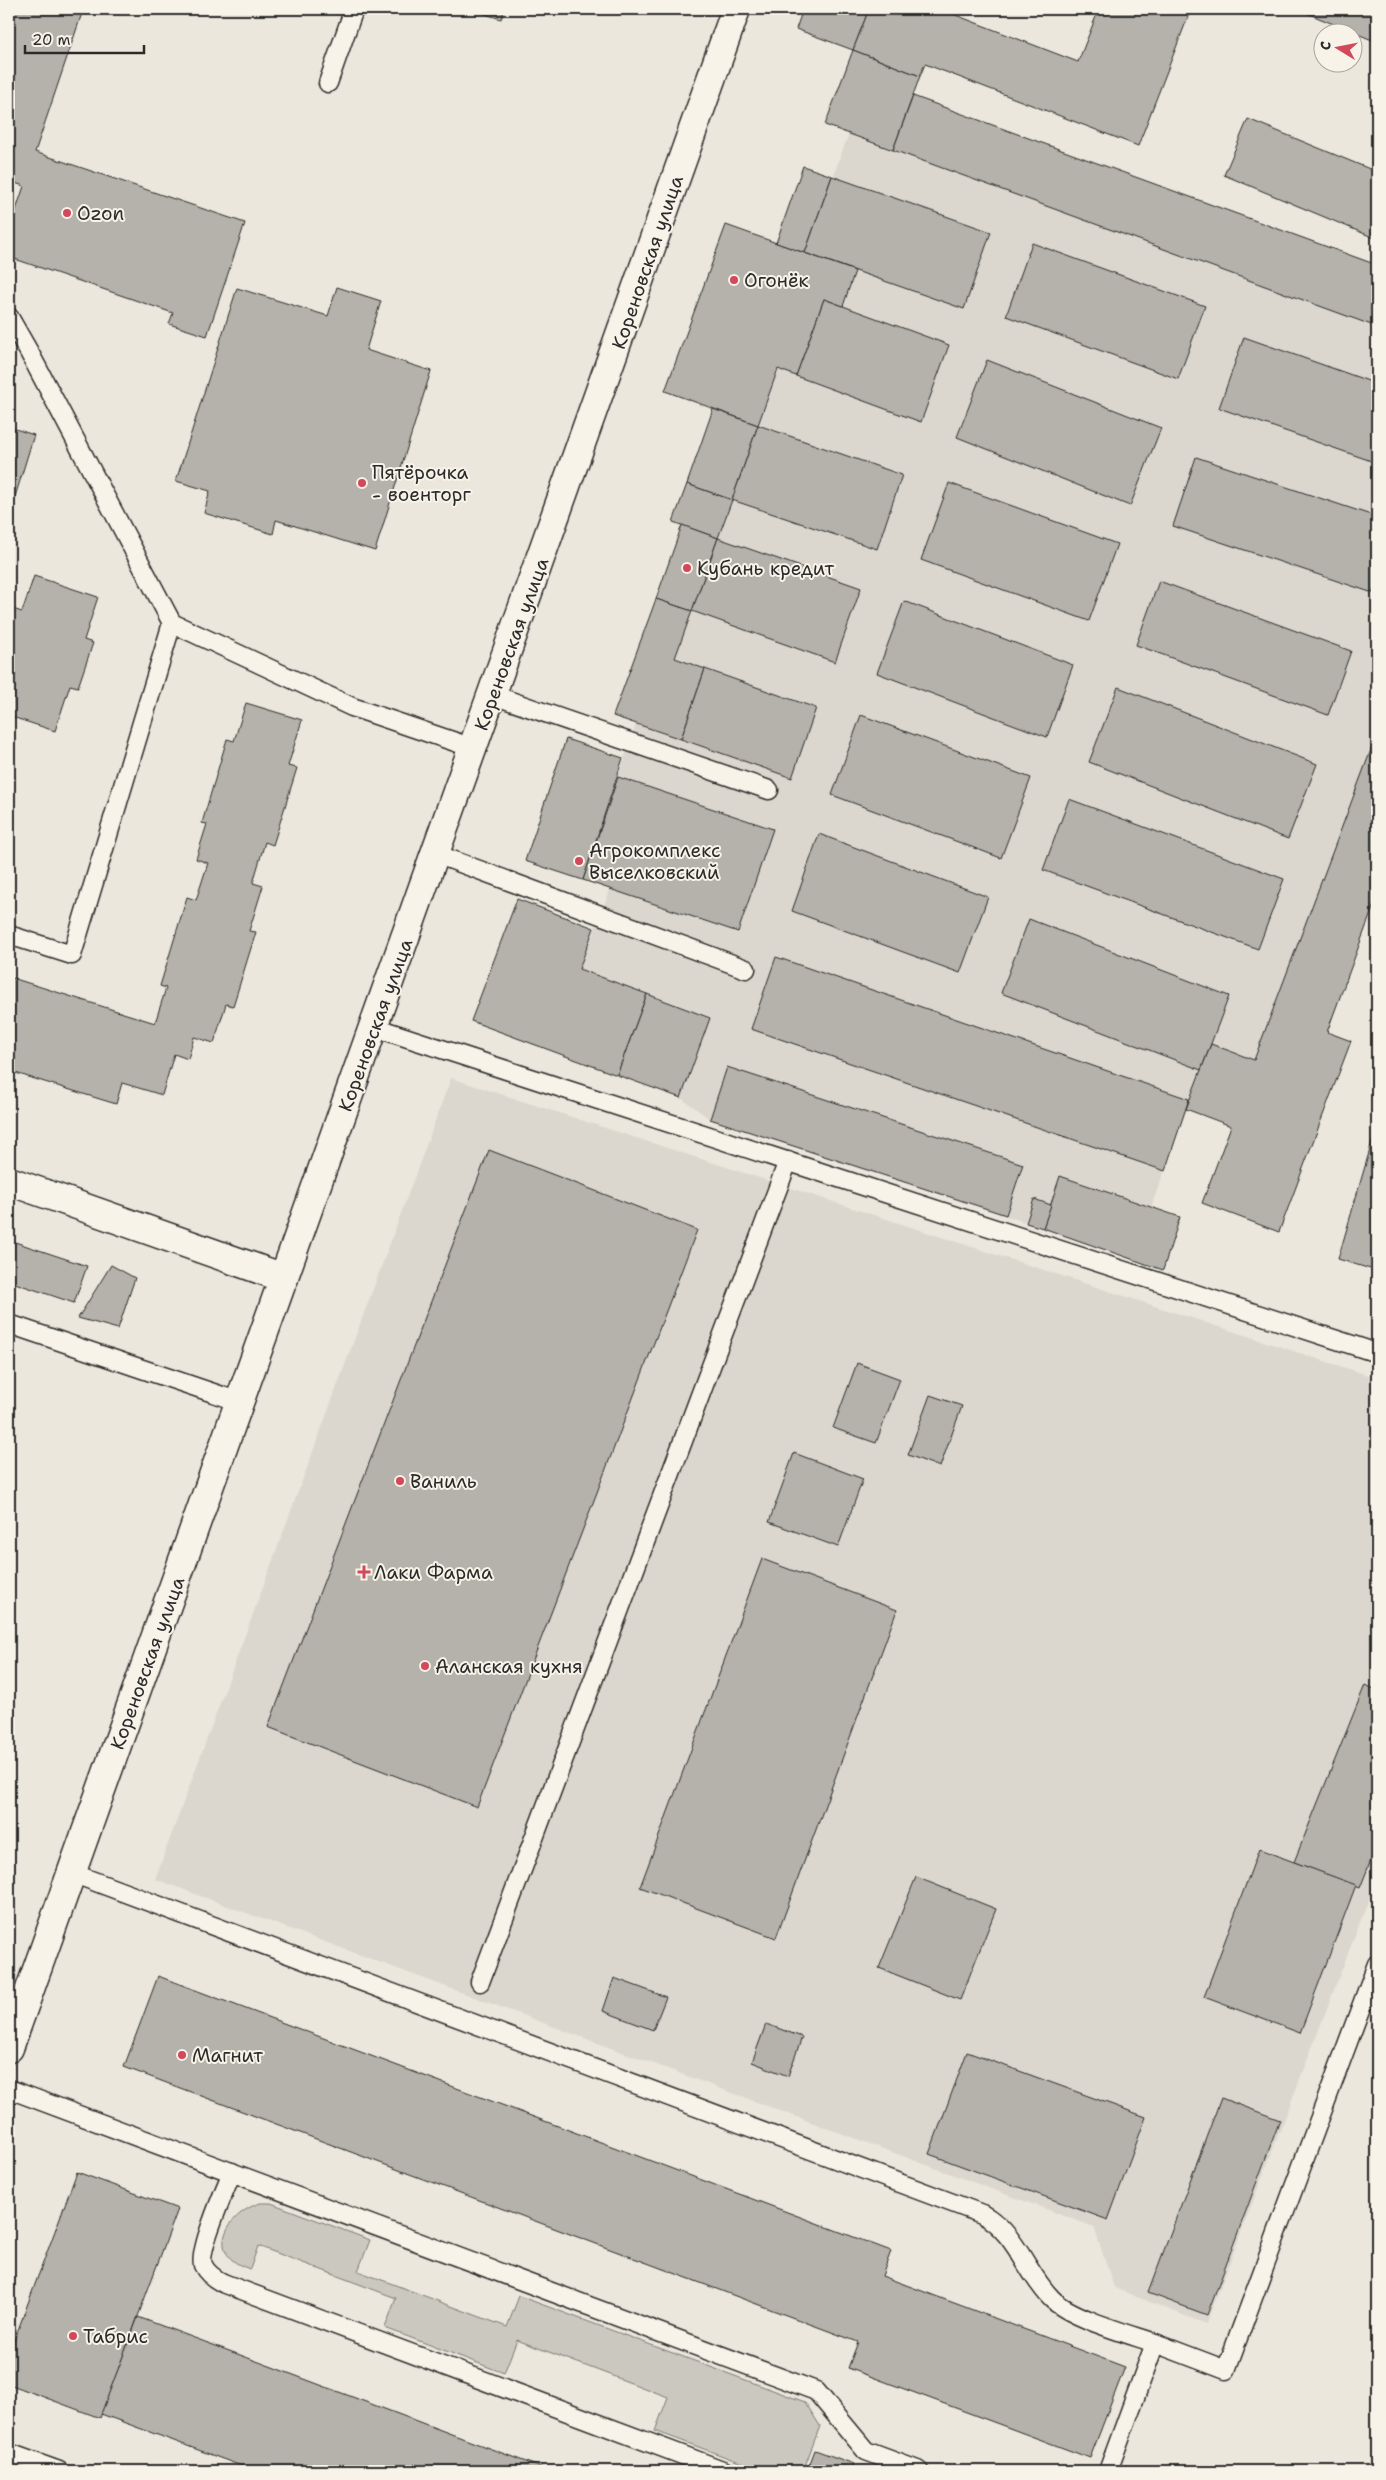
<svg xmlns="http://www.w3.org/2000/svg" width="1386" height="2480" font-family="'Shantell Sans',sans-serif">
<style>
.built{fill:#dbd7ce}
.green{fill:#cbc8bf;stroke:#7b7a75}
.building{fill:#b5b2ab;stroke:#2b2b2b}
.lines{fill:none;stroke-linecap:round;stroke-linejoin:round}
.service-casing{stroke:#2b2b2b;stroke-width:21}
.minor-casing{stroke:#2b2b2b;stroke-width:31}
.tertiary-casing{stroke:#2b2b2b;stroke-width:31}
.service{stroke:#f7f3e8;stroke-width:18}
.minor{stroke:#f7f3e8;stroke-width:28}
.tertiary{stroke:#f7f3e8;stroke-width:28}
.poi-dot{fill:#d1495b;stroke:#f7f3e8;stroke-width:2}
.labels{text-anchor:middle;stroke-width:4;stroke-linejoin:round;paint-order:stroke}
.poi-label{font-size:19px;fill:#2b2b2b;stroke:#f7f3e8;text-anchor:start}
.street-label{font-size:19px;fill:#2b2b2b;stroke:#f7f3e8}
</style>
<rect width="100%" height="100%" fill="#ebe7dd"/>
<filter id="ink" filterUnits="userSpaceOnUse"><feTurbulence type="fractalNoise" baseFrequency=".02" numOctaves="2"/><feDisplacementMap in="SourceGraphic" scale="10" xChannelSelector="R" yChannelSelector="G"/><feConvolveMatrix kernelMatrix="1 2 1 2 8 2 1 2 1" color-interpolation-filters="sRGB"/></filter>
<g filter="url(#ink)">
<g class="built">
<polygon points="913,96 1377,265 1377,897 1327,1031 1351,1041 1279,1232 1202,1203 1231,1126 1187,1109 1151,1207 1051,1205 1043,1228 710,1119 681,1098 617,1075 646,994 579,969 610,890 583,880 636,724 681,739 705,670 675,658 778,369 796,376 843,306 855,271 805,253 849,133 893,150"/>
<polygon points="451,1078 1377,1378 1377,1878 1206,2324 1114,2288 1094,2227 155,1879"/>
</g>
<path class="green" d="M260,2203H271L370,2240L358,2271L507,2327L519,2296L805,2402L820,2426L803,2471H764L655,2431L668,2397L517,2340L504,2373L385,2328L396,2298L258,2246L250,2269C204,2255 226,2214 260,2203Z"/>
<g class="building">
<polygon points="9,9 69,9 82,13 35,152 245,223 207,336 169,324 173,313 9,257 9,231 24,186 9,181"/>
<polygon points="469,9 505,9 501,19"/>
<polygon points="803,9 869,9 853,50 796,29"/>
<polygon points="869,9 940,9 1078,62 1099,9 1191,9 1138,146 925,64 920,76 853,50"/>
<polygon points="1069,9 1085,9 1083,14"/>
<polygon points="1297,9 1377,9 1377,42"/>
<polygon points="853,50 920,76 893,150 825,125"/>
<polygon points="913,96 1377,265 1377,327 893,150"/>
<polygon points="1248,119 1377,172 1377,239 1224,175"/>
<polygon points="803,166 832,176 805,253 776,243"/>
<polygon points="832,176 991,232 964,309 805,253"/>
<polygon points="726,225 855,271 843,306 824,299 796,376 778,369 758,425 665,391"/>
<polygon points="1032,243 1205,306 1178,379 1006,316"/>
<polygon points="337,287 381,301 366,350 431,371 375,551 276,520 273,534 204,513 210,491 176,481 237,288 328,316"/>
<polygon points="824,299 949,345 921,422 796,376"/>
<polygon points="1244,337 1377,384 1377,463 1219,408"/>
<polygon points="987,360 1161,428 1130,506 957,437"/>
<polygon points="713,409 758,425 732,500 687,484"/>
<polygon points="758,425 902,475 877,549 732,500"/>
<polygon points="9,427 34,435 10,513 9,513"/>
<polygon points="1196,457 1377,517 1377,580 1373,593 1173,526"/>
<polygon points="949,483 1117,544 1089,621 921,560"/>
<polygon points="687,484 732,500 718,538 673,522"/>
<polygon points="682,525 718,538 692,611 656,599"/>
<polygon points="718,538 861,588 835,662 692,611"/>
<polygon points="34,576 98,597 84,640 93,643 78,687 70,685 55,731 9,716 9,623 13,609 22,612"/>
<polygon points="1159,581 1351,651 1328,715 1136,645"/>
<polygon points="656,599 692,611 675,658 705,669 681,739 613,716"/>
<polygon points="904,601 1073,665 1047,737 877,673"/>
<polygon points="705,669 816,708 792,778 681,739"/>
<polygon points="1118,687 1317,764 1288,839 1089,762"/>
<polygon points="246,703 302,720 288,766 297,768 273,845 265,842 253,883 263,886 249,931 256,932 233,1006 226,1004 214,1043 194,1037 188,1059 174,1054 162,1095 122,1083 116,1104 9,1071 9,977 155,1023 166,988 160,986 187,897 196,900 208,863 196,859 207,824 202,823 227,739 234,741"/>
<polygon points="861,715 1031,778 1001,858 832,795"/>
<polygon points="1377,734 1377,897 1327,1032 1351,1041 1279,1232 1202,1203 1231,1126 1186,1109 1211,1044 1254,1060"/>
<polygon points="566,739 623,758 583,880 525,861"/>
<polygon points="618,777 773,829 738,932 583,880"/>
<polygon points="1069,799 1284,879 1258,949 1043,870"/>
<polygon points="819,834 988,897 960,973 792,911"/>
<polygon points="517,899 594,928 579,969 647,994 617,1075 471,1021"/>
<polygon points="1029,919 1229,996 1201,1070 1001,993"/>
<polygon points="776,957 1189,1099 1165,1171 751,1029"/>
<polygon points="647,994 710,1018 681,1098 617,1075"/>
<polygon points="727,1067 1023,1164 1006,1215 710,1119"/>
<polygon points="1377,1125 1377,1271 1338,1259"/>
<polygon points="489,1150 697,1230 477,1807 268,1727"/>
<polygon points="1060,1176 1180,1217 1163,1270 1043,1228"/>
<polygon points="1034,1199 1051,1205 1043,1228 1026,1223"/>
<polygon points="9,1240 87,1266 74,1303 9,1281"/>
<polygon points="111,1265 135,1278 118,1329 78,1318"/>
<polygon points="857,1363 900,1379 876,1443 833,1428"/>
<polygon points="930,1395 962,1406 940,1467 908,1455"/>
<polygon points="794,1453 863,1479 838,1547 769,1522"/>
<polygon points="762,1559 897,1610 776,1938 640,1887"/>
<polygon points="1365,1685 1377,1690 1377,1845 1360,1888 1294,1862"/>
<polygon points="1259,1849 1356,1885 1300,2033 1204,1997"/>
<polygon points="916,1877 996,1909 960,2000 879,1968"/>
<polygon points="158,1976 891,2251 882,2276 1125,2367 1090,2458 848,2368 858,2342 124,2067"/>
<polygon points="614,1978 666,1997 653,2030 603,2011"/>
<polygon points="766,2024 802,2037 788,2076 752,2062"/>
<polygon points="967,2052 1146,2117 1108,2220 929,2154"/>
<polygon points="1221,2098 1280,2120 1207,2315 1148,2293"/>
<polygon points="77,2172 178,2209 100,2418 9,2384 9,2354"/>
<polygon points="138,2317 259,2362 550,2471 255,2471 101,2414"/>
<polygon points="815,2450 854,2464 851,2471 807,2471"/>
</g>
<g class="lines">
<g class="service-casing">
<g id="service">
<polyline points="328,83 354,9"/>
<polyline points="9,317 29,352 172,623 352,707 473,748"/>
<polyline points="493,695 769,790"/>
<polyline points="436,854 746,969"/>
<polyline points="9,935 72,955 172,623"/>
<polyline points="374,1027 1377,1353"/>
<polyline points="9,1324 240,1402"/>
<path d="M72,1873L982,2214C1017,2233 1025,2272 1052,2299C1071,2318 1129,2334 1155,2343L1108,2471"/>
<polyline points="480,1982 788,1161"/>
<polyline points="9,2089 816,2391 866,2451 920,2471"/>
<path d="M232,2172C225,2189 198,2251 203,2265C207,2274 215,2279 223,2283L725,2471"/>
<polyline points="1155,2343 1226,2370 1377,1964"/>
<polyline points="9,2453 59,2471"/>
</g>
</g>
<g class="minor-casing">
<polyline id="minor" points="9,1181 284,1278"/>
</g>
<g class="tertiary-casing">
<polyline id="tertiary" points="9,2048 736,9"/>
</g>
<use href="#service" class="service"/>
<use href="#minor" class="minor"/>
<use href="#tertiary" class="tertiary"/>
</g>
</g>
<g class="poi-dot">
<circle cx="67" cy="213" r="5"/>
<circle cx="734" cy="280" r="5"/>
<circle cx="362" cy="483" r="5"/>
<circle cx="687" cy="568" r="5"/>
<circle cx="579" cy="861" r="5"/>
<circle cx="400" cy="1481" r="5"/>
<path d="M361.5 1564.5h5v5h5v5h-5v5h-5v-5h-5v-5h5z"/>
<circle cx="425" cy="1666" r="5"/>
<circle cx="182" cy="2055" r="5"/>
<circle cx="73" cy="2336" r="5"/>
</g>
<g class="labels">
<g class="poi-label">
<text x="77" y="220">Ozon</text>
<text x="744" y="287">Огонёк</text>
<text x="372" y="479">Пятёрочка<tspan x="372" dy="22">- военторг</tspan></text>
<text x="697" y="575">Кубань кредит</text>
<text x="589" y="857">Агрокомплекс<tspan x="589" dy="22">Выселковский</tspan></text>
<text x="410" y="1488">Ваниль</text>
<text x="374" y="1579">Лаки Фарма</text>
<text x="435" y="1673">Аланская кухня</text>
<text x="192" y="2062">Магнит</text>
<text x="83" y="2343">Табрис</text>
</g>
<g class="street-label">
<text transform="translate(647 262) rotate(-71)" y="7">Кореновская улица</text>
<text transform="translate(511 644) rotate(-70)" y="7">Кореновская улица</text>
<text transform="translate(375 1025) rotate(-70)" y="7">Кореновская улица</text>
<text transform="translate(147 1663) rotate(-70)" y="7">Кореновская улица</text>
</g>
</g>
<rect width="1386" height="2480" fill="none" stroke="#f7f3e8" stroke-width="30"/>
<rect x="15" y="15" width="1356" height="2450" fill="none" stroke="#2b2b2b" stroke-width="2" filter="url(#ink)"/>
<g transform="translate(1338 48) rotate(280)"><circle r="24" fill="#f7f3e8" stroke="#a5a39c"/>
<path d="M0-4L9 19L0 12L-9 19Z" fill="#d1495b"/>
<text y="-8" font-size="14" font-weight="bold" text-anchor="middle" fill="#2b2b2b">С</text>
</g>
<path d="M25 45v8h119v-8" fill="none" stroke="#2b2b2b" stroke-width="2.5"/>
<text x="32" y="45" font-size="15" fill="#2b2b2b" stroke="#f7f3e8" stroke-width="4" paint-order="stroke">20 m</text>
</svg>
